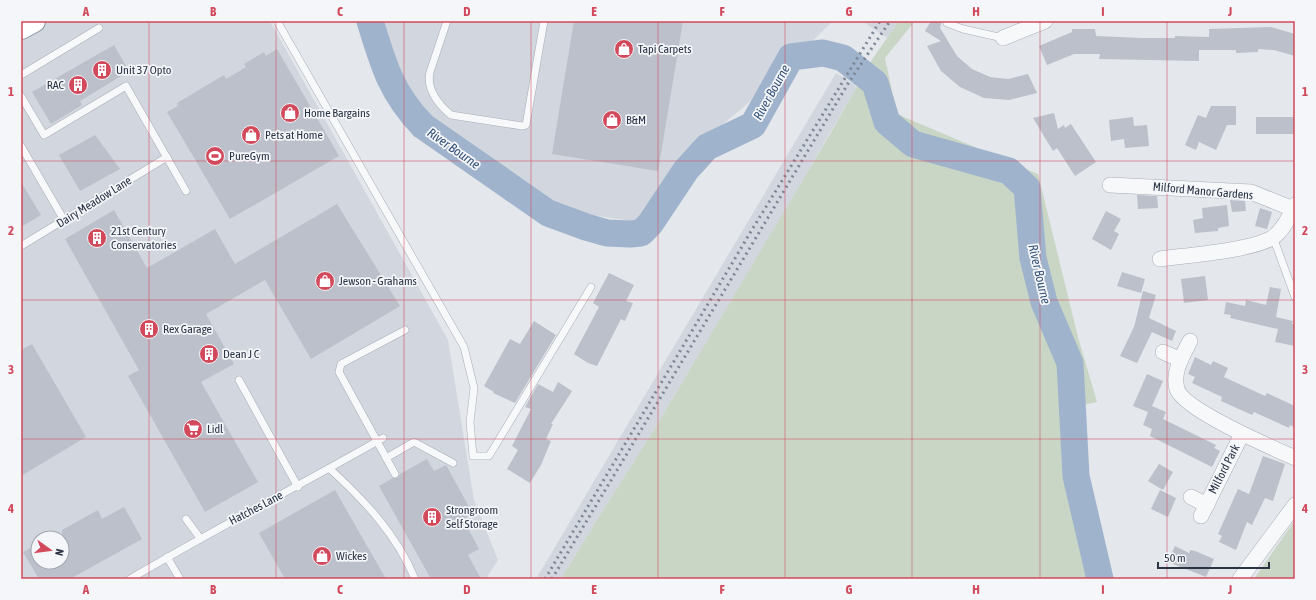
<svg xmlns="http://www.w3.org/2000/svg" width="1316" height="600" font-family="'Asap Condensed',sans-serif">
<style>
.built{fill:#d2d6de;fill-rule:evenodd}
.green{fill:#c9d6c5}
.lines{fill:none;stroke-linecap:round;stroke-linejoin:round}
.river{stroke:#9fb4cc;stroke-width:27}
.building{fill:#bbc0ca}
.lane-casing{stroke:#a9aeb7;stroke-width:8}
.street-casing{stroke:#a9aeb7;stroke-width:16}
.highway-casing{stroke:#8b94a3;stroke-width:24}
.lane{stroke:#f7f8fa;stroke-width:7}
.street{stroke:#f7f8fa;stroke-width:15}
.highway{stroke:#fff;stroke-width:22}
.rail{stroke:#7d8696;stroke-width:3;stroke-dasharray:2 4;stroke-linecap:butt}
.grid{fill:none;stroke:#d1495b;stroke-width:1;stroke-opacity:0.55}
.labels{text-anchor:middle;stroke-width:3.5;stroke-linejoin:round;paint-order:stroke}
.poi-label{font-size:12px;fill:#2b3445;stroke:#f4f6f9;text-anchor:start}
.street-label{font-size:12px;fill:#2b3445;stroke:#f4f6f9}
.water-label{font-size:13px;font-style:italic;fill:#34527a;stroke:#f4f6f9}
.neatline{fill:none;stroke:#d1495b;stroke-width:1.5}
.grid-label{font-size:13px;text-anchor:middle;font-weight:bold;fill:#d1495b}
</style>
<rect width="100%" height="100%" fill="#e4e7ec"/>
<g class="built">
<path d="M21,21H270L448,340L474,500L498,560L486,579H21ZM38,538H62V562H38Z"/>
<polygon points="377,21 833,21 745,106 679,160 638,222 552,209 474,155 409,105"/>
<polygon points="862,21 899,21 887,38"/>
<polygon points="836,73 855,85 856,88 767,241 657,425 600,515 561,579 536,579"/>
</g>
<g class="green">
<polygon points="899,21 915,21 885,58 897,114 1038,174 1078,337 1097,402 1064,409 1076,517 1095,579 561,579 600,515 657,425 830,134 873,58"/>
<polygon points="1295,520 1295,579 1254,579"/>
</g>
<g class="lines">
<path class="river" d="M370,21C383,64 391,93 423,126L548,213L586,227L607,233L630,234L641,233L650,224L686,170L707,147L753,125L791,57L823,53L843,58L875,83L887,122L913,144L1009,171L1027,188L1033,258L1044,302L1070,363L1076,476L1100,579"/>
</g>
<g class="building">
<polygon points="574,21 683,21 658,171 552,154"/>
<polygon points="931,21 942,21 940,28 957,56 972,69 990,77 1008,79 1028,74 1037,93 1009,100 984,98 960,87 941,71 927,46 941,41 925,31"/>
<polygon points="1271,27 1295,34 1295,56 1274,50 1258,49 1258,52 1236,53 1236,50 1199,50 1199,61 1099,59 1100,54 1074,54 1047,65 1039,46 1072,32 1072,29 1095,29 1096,36 1141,38 1175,38 1175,36 1209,37 1209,29"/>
<polygon points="114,45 129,71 80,101 82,105 51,124 32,92"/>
<polygon points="277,49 339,156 230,219 167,112 178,106 177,103 224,75 226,79 246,67 244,64 264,52 266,56"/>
<polygon points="1211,106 1236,106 1236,125 1227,125 1216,150 1199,142 1196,150 1185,145 1198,115 1206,118"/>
<polygon points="1054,113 1058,129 1064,125 1065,128 1071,124 1096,162 1075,176 1057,148 1053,151 1033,118"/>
<polygon points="1133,117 1134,126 1147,125 1149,146 1125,148 1124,139 1111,141 1109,120"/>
<rect x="1256" y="117" width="39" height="17"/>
<polygon points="95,135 120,169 80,191 59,155"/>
<polygon points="21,182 41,215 21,227"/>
<polygon points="1137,195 1157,196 1158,208 1138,209"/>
<polygon points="1230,200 1245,201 1246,211 1232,212"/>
<polygon points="337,204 400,306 311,359 265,280 206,314 234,364 201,382 258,482 205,512 128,376 139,370 65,239 114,210 147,268 215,229 235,264"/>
<polygon points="1227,205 1229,226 1218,228 1218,231 1195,233 1193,220 1203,218 1202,208"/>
<polygon points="1260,208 1272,212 1267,229 1255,226"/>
<polygon points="1106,211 1121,219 1114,231 1119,234 1111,250 1092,239"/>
<polygon points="1122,272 1145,279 1141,293 1117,286"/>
<polygon points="609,273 634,285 626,301 633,303 625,321 621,319 597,366 588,363 574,354 599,307 593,303"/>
<polygon points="1205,276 1208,300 1184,303 1181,279"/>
<polygon points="1270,287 1281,289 1276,317 1293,321 1292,324 1295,324 1295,346 1275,342 1278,329 1230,318 1231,315 1224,314 1226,302 1245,306 1246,300 1266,305"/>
<polygon points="1143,291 1156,295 1149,318 1176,331 1172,341 1152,332 1137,363 1120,356 1134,327"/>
<polygon points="534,321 556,335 515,403 493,393 494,392 484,386 510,339 520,344"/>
<polygon points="32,344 86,437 21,476 21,350"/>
<polygon points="1195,357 1211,365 1213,361 1228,368 1224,377 1265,396 1267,393 1295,406 1295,428 1290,425 1289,428 1254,412 1252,415 1221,401 1222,397 1192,383 1195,377 1188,374"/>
<polygon points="1147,374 1163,381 1152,406 1166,412 1163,419 1216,445 1214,448 1220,451 1212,467 1150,436 1152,429 1143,425 1148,412 1133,406"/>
<polygon points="558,382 572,391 551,424 553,424 546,439 551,441 541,465 530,483 507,469 518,450 512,446 531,409 525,407 538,384 553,392"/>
<polygon points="1263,456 1285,464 1273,501 1265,498 1252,525 1247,522 1236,550 1219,542 1222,536 1218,534 1238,489 1249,494"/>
<polygon points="427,459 434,471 446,465 473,514 463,519 479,549 468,555 481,579 431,579 379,486 393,478 398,478 400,474"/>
<polygon points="1159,464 1173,472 1163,490 1148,481"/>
<polygon points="335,490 386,579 285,579 259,533"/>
<polygon points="1160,490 1176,498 1168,517 1151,509"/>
<polygon points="124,507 142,539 70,579 39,579 23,552 38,544 38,562 62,562 62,530 98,510 102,519"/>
<polygon points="1175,546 1189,553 1190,550 1195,551 1214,559 1206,577 1168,562"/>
</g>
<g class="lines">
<g class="lane-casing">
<g id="lane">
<polyline points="277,21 464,347 474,388 470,422 473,456 489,456 591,287"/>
<path d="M447,21L430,72C426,90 438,104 451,115L522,126L526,125L544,21"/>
<polyline points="947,23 963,29 1003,38"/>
<polyline points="21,75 99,28"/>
<polyline points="21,96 44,135 126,86 186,191"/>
<polyline points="21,146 64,220"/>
<polyline points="1273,237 1295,297"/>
<polyline points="21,246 167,157"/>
<polyline points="239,380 298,487"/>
<polyline points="386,458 414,442 453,463"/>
<path d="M330,469C365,501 397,535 415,579"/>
<polyline points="395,474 339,372 341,364 405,330"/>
<polyline points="186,519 200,538"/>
<polyline points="167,557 180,579"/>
<path d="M130,579C213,530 299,486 383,438"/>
</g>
</g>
<g class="street-casing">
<g id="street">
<polyline points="1003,38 1045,21"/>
<polyline points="1110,185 1251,192 1293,209"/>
<path d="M1160,259C1190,255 1248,251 1272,238C1283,231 1290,216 1295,205"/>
<path d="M1190,341C1183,355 1172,372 1177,389C1184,410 1273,448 1295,458"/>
<polyline points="1163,352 1181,360"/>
<polyline points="1191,497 1207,505"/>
<polyline points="1201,516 1242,434"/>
<polyline points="1240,579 1295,505"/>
</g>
</g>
<g class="highway-casing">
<polyline id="highway" points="21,28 34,21"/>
</g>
<use href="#lane" class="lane"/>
<use href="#street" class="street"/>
<use href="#highway" class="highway"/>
<g class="rail">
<polyline points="545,579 750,233 880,21"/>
<polyline points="552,579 849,82 890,21"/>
</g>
</g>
<path class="grid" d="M149,21V579M276,21V579M404,21V579M531,21V579M658,21V579M785,21V579M912,21V579M1040,21V579M1167,21V579M21,161H1295M21,300H1295M21,439H1295"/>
<defs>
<g id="shop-disc" transform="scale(1)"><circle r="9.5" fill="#d1495b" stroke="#f4f6f9"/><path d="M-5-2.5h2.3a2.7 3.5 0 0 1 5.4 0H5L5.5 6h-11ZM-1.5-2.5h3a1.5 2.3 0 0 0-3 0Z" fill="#fff"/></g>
<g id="building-disc" transform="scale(1)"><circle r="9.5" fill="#d1495b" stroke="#f4f6f9"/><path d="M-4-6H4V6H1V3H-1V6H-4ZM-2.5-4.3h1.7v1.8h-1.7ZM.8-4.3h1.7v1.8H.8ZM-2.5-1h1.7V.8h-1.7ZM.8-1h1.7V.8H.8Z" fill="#fff"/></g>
<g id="stadium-disc" transform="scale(1)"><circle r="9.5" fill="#d1495b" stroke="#f4f6f9"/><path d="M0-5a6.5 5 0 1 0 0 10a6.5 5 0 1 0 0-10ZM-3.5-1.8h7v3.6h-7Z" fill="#fff"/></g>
<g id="supermarket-disc" transform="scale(1)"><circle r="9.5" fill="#d1495b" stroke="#f4f6f9"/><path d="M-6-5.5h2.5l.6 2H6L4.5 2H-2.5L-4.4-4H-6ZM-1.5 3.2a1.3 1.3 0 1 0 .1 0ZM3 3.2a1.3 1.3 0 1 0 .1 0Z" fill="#fff"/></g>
</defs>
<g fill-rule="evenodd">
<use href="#shop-disc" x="624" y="49"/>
<use href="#building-disc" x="102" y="70"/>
<use href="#building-disc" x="78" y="85"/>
<use href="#shop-disc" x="290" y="113"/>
<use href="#shop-disc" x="612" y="120"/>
<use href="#shop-disc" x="251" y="135"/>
<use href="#stadium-disc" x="215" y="156"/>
<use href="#building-disc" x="97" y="238"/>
<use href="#shop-disc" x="325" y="281"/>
<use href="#building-disc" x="149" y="329"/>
<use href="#building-disc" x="209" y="354"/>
<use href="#supermarket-disc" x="193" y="429"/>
<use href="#building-disc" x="432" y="517"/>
<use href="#shop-disc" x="322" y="556"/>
</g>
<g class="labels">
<g class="poi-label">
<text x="638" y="53">Tapi Carpets</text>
<text x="116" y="74">Unit 37 Opto</text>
<text x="64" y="89" text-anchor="end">RAC</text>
<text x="304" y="117">Home Bargains</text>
<text x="626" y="124">B&amp;M</text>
<text x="265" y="139">Pets at Home</text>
<text x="229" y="160">PureGym</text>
<text x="111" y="235">21st Century<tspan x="111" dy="14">Conservatories</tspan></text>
<text x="339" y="285">Jewson - Grahams</text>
<text x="163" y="333">Rex Garage</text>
<text x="223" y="358">Dean J C</text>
<text x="207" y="433">Lidl</text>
<text x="446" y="514">Strongroom<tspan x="446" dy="14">Self Storage</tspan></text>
<text x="336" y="560">Wickes</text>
</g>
<g class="street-label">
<text transform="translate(1203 191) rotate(5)" y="4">Milford Manor Gardens</text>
<text transform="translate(94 202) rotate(-32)" y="4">Dairy Meadow Lane</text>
<text transform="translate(1224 469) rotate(-63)" y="4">Milford Park</text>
<text transform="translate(256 508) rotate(-28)" y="4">Hatches Lane</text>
</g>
<g class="water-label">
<text transform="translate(771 92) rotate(-61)" y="5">River Bourne</text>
<text transform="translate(454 148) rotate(35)" y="5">River Bourne</text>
<text transform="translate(1040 274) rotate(77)" y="5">River Bourne</text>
</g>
</g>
<rect width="1316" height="600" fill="none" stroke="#f4f6f9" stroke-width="44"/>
<g transform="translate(50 550) rotate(104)"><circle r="19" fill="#f4f6f9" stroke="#a4a8b1"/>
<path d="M0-3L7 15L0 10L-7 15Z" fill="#d1495b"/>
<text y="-6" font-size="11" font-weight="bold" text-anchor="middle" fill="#2b3445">N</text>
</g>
<path d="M1158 562v6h111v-6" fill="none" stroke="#2b3445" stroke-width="2"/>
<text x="1164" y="562" font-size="12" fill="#2b3445" stroke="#f4f6f9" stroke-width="3" paint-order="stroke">50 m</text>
<rect x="22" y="22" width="1272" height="556" class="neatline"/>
<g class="grid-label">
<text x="86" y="16">A</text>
<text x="213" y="16">B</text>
<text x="340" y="16">C</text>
<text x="467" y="16">D</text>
<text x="594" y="16">E</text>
<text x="722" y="16">F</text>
<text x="849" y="16">G</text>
<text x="976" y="16">H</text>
<text x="1103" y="16">I</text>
<text x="1230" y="16">J</text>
<text x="11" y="96">1</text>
<text x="1305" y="96">1</text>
<text x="11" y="235">2</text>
<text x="1305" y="235">2</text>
<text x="11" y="374">3</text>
<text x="1305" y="374">3</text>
<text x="11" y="513">4</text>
<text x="1305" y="513">4</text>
<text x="86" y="594">A</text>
<text x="213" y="594">B</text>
<text x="340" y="594">C</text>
<text x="467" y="594">D</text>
<text x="594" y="594">E</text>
<text x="722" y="594">F</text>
<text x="849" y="594">G</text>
<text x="976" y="594">H</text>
<text x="1103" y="594">I</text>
<text x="1230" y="594">J</text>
</g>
</svg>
